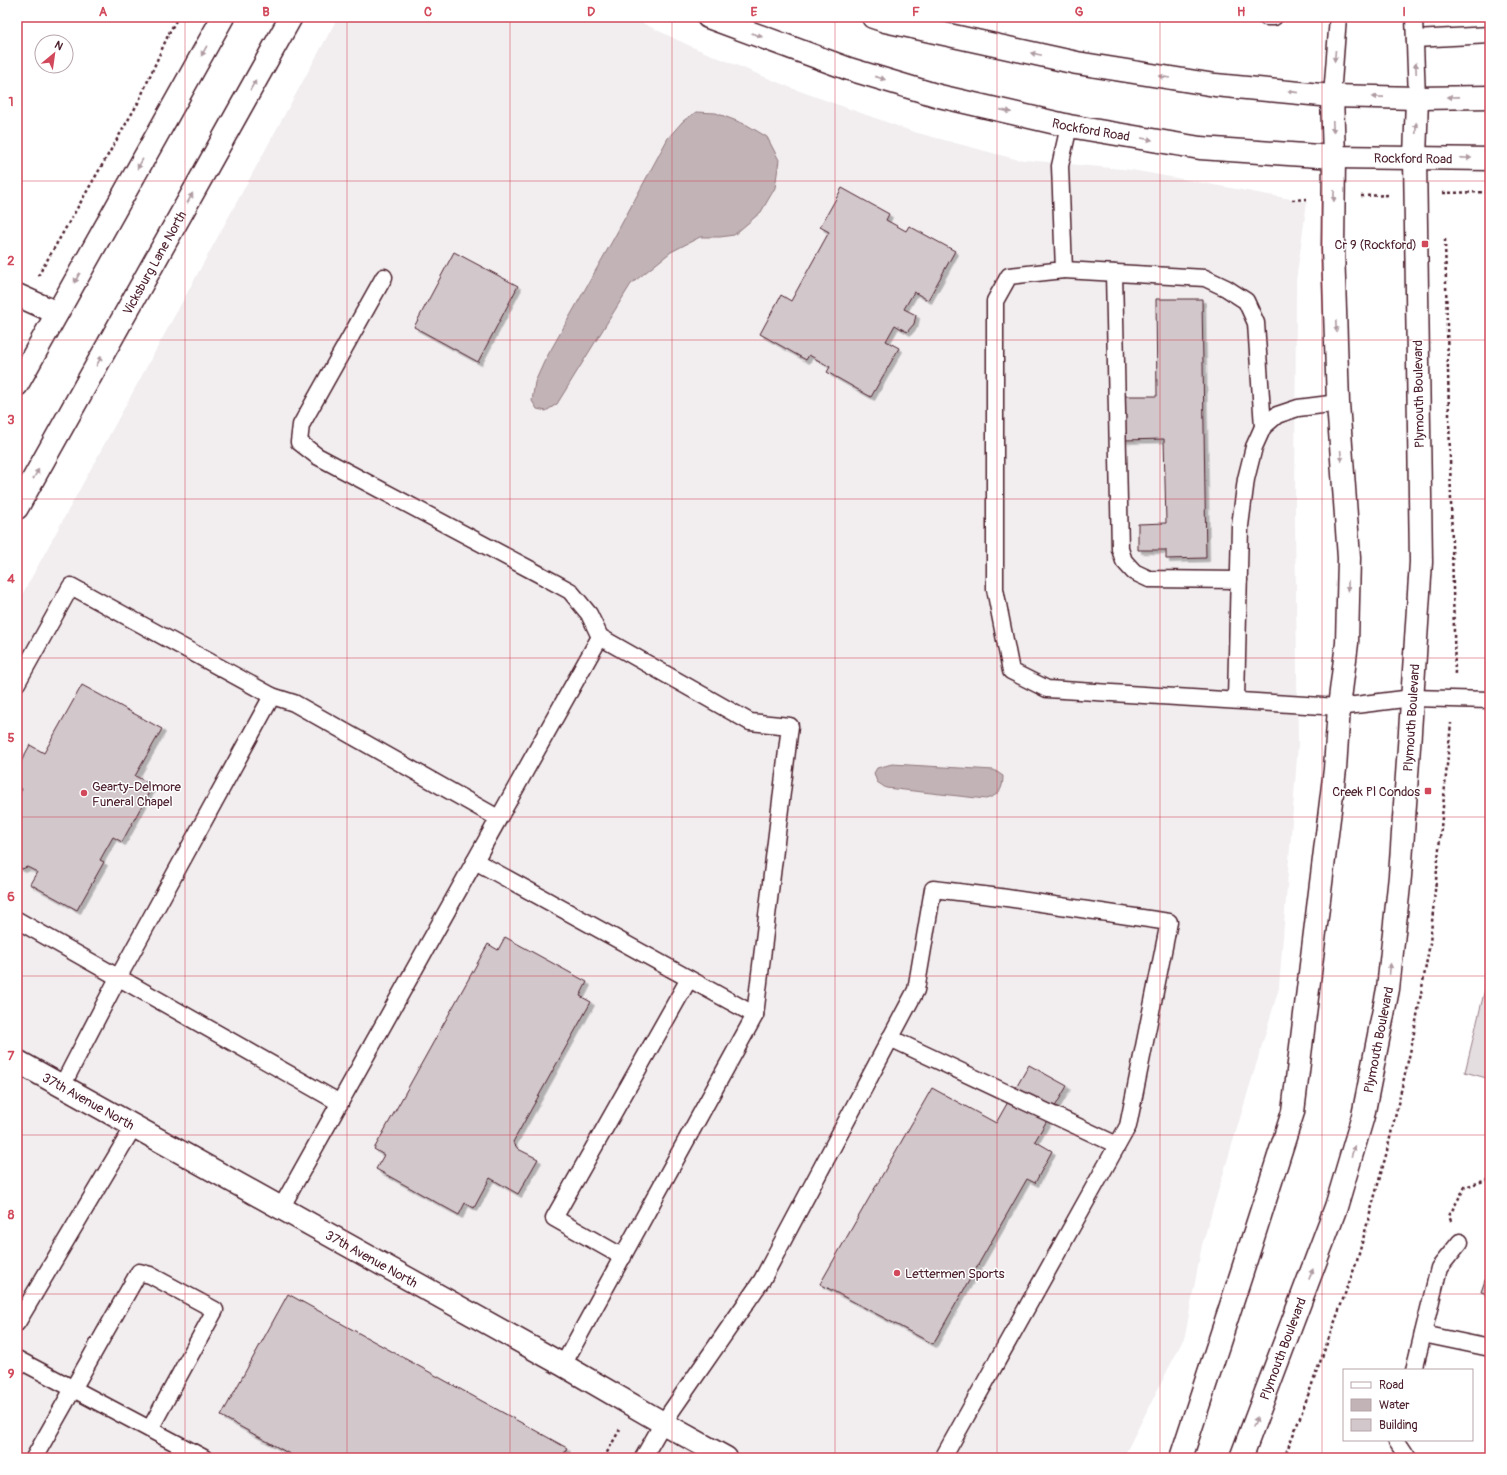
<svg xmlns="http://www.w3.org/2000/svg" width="1507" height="1475" font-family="Pangolin,sans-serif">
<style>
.built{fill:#f2eeef}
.green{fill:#e5dee0;stroke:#987e86}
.water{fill:#c1b3b6;stroke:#91787e}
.building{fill:#d2c7cb;stroke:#4a1f2b;filter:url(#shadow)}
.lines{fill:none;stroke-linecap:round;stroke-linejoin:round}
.lane-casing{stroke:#4a1f2b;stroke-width:19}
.street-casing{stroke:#4a1f2b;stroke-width:25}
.secondary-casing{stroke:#4a1f2b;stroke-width:25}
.path{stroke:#4a1f2b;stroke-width:2.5;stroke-dasharray:3 3;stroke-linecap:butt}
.lane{stroke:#fff;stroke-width:16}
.street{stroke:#fff;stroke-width:22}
.secondary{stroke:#fff;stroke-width:22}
.oneway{fill:#ae9aa0}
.grid{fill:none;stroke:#d1495b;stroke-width:1;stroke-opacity:0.55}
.poi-dot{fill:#d1495b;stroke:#fff;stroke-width:1.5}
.labels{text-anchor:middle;stroke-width:3;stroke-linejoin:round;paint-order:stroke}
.street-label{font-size:13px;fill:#4a1f2b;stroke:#fff}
.poi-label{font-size:13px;fill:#4a1f2b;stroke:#fff;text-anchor:end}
.neatline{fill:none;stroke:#d1495b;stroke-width:1.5}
.grid-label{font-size:13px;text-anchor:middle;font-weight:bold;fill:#d1495b}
</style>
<defs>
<filter id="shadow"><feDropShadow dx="3.5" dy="3.5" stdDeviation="0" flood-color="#0004"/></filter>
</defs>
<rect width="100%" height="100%" fill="#fff"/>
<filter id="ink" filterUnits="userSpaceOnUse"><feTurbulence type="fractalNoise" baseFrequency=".025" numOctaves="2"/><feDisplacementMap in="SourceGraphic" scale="8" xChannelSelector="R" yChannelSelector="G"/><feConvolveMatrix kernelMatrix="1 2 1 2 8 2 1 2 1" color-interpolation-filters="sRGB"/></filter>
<g filter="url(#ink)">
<polygon class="built" points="338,17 630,17 690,46 794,89 914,132 1015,159 1132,170 1307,202 1296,281 1295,522 1298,745 1279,988 1202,1245 1185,1336 1123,1458 17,1458 17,604"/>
<polygon class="green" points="1490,968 1490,1079 1465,1072"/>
<g class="water">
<polygon points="696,112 716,113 747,125 767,137 779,160 775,188 761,212 734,235 720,237 700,237 671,252 631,284 557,404 546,411 537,409 532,401 535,382 544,362 614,238 668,138 683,121"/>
<path d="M892,764L994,770L1003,776C1003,790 999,795 986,799L886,788L877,782L874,773L877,768Z"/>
</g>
<g class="building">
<polygon points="842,188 889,214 886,220 906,231 909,226 955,251 928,300 914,292 904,309 916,315 914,324 907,332 895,325 886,341 899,348 871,397 827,372 830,367 809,355 806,360 760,334 781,295 791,301 829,232 820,227"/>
<polygon points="454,252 518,286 478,362 414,327"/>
<polygon points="1156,299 1202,299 1206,558 1166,559 1166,550 1138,550 1138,524 1166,523 1164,439 1124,440 1123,396 1157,396"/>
<polygon points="82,685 162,729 135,776 153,785 122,842 113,837 100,860 104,862 77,910 30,884 37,872 27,867 22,869 17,866 17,798 22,789 17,787 17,769 30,745 44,753"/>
<polygon points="505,937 587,982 580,996 591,1002 513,1142 518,1149 538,1159 518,1194 490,1178 474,1208 465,1203 459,1215 376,1169 384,1155 374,1149 488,944 498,950"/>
<polygon points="1029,1065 1067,1086 1035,1141 1052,1151 1035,1183 1027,1179 933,1344 820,1284 932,1088 996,1123"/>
<polygon points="1490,1266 1490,1295 1481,1292"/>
<polygon points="288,1294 567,1448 562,1458 297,1458 221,1416"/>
</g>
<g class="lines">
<g class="lane-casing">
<g id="lane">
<polyline points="1266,17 1274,17"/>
<polyline points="1414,17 1417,98"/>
<polyline points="1415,39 1490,35"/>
<polyline points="1332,96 1338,17"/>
<polyline points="1069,126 1060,166 1064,270 1009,276 995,301 995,589 1011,671 1047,689 1339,707 1412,698 1490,700"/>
<polyline points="1064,270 1205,278 1226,288 1246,301 1256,323 1263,427"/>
<polyline points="1114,273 1120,549 1124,561 1134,572 1149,579 1239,580"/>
<polyline points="384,277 301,425 299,442 317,456 537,573 570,591 589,614 600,637 750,722 790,726 755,1015 563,1365"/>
<polyline points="17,683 71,586 272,696 294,703 498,818"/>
<polyline points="1236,700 1240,526 1246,479 1254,447 1263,427 1277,415 1298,408 1338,403"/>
<polyline points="475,861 755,1015"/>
<polyline points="17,920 340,1103"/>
<polyline points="890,1038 1117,1145"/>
<polyline points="62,1086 118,978 272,696"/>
<polyline points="281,1208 600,637"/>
<polyline points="623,1257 554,1218 689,979"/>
<polyline points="17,1323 134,1126"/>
<polyline points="1423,1334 1490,1348"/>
<polyline points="17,1359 204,1458"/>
<polyline points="1414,1370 1439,1268 1460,1242"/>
<polyline points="1396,1440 1408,1458"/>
<polyline points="34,1458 139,1272 150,1275 215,1310 150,1429"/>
<polyline points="643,1458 663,1423 762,1280 916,990 933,889 1000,897 1169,922 1128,1126 943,1458"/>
</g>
</g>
<g class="street-casing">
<g id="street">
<polyline points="17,295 57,313"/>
<path id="s1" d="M17,1061L563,1365L663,1423L726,1458"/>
</g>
</g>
<g class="secondary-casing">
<g id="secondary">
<path id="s2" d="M708,17L849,69L939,96L1069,126L1200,148L1334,157L1490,159"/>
<polyline points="873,17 885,21 1077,63 1215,85 1332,96 1417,98 1490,97"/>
<polyline points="17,385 223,17"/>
<path id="s3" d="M17,508L291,17"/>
<polyline points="1181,1458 1242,1272 1293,1112 1335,769 1339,707 1347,643 1349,558 1338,403 1333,249 1334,157 1332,96"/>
<path id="s4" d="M1241,1458L1336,1207L1363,1116L1388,989L1400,876L1410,732L1421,562L1415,158L1417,98"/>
</g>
</g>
<g class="path">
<polyline points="1443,193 1490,192"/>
<polyline points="1361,196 1390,195"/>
<polyline points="1292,200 1308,199"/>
<polyline points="1445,239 1455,676"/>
<polyline points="38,276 138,103 170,31 178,17"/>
<polyline points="1451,1221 1449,1216 1465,1187 1490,1179"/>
<polyline points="604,1458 620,1429"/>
<polyline points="1284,1458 1299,1420 1357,1261 1386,1155 1412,1044 1430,943 1451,723"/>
</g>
<use href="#lane" class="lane"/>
<use href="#street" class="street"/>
<use href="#secondary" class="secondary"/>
</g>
<defs><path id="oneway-solid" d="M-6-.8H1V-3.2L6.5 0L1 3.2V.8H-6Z"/></defs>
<g class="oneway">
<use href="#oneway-solid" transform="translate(757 35) rotate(20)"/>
<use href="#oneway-solid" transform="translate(204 51) rotate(119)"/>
<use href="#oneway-solid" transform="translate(1036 54) rotate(-168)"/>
<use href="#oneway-solid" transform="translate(1335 56) rotate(95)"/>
<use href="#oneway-solid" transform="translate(1416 68) rotate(-92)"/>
<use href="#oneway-solid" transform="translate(1164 77) rotate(-171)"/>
<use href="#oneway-solid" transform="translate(880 78) rotate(17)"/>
<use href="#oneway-solid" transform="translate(253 85) rotate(-61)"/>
<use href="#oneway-solid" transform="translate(1293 92) rotate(-174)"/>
<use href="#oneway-solid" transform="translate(1378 97) rotate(-179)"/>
<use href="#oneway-solid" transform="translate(1453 97) rotate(179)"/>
<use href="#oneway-solid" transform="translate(1006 111) rotate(13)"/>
<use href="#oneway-solid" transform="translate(1333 127) rotate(88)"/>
<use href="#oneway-solid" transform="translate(1416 128) rotate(-88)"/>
<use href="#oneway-solid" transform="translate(1147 139) rotate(10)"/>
<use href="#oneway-solid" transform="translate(1466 158) rotate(1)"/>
<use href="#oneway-solid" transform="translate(140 164) rotate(119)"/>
<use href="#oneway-solid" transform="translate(1334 196) rotate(91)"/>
<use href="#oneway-solid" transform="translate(190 198) rotate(-61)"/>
<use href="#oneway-solid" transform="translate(77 278) rotate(119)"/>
<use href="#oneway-solid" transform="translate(1336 326) rotate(88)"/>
<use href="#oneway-solid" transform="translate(99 361) rotate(-61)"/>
<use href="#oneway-solid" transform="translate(1341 456) rotate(86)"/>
<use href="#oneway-solid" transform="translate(36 474) rotate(-61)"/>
<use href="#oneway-solid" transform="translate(1348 586) rotate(91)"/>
<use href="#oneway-solid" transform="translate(1390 969) rotate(-84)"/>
<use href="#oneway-solid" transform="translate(1353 1151) rotate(-73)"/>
<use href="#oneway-solid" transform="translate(1311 1274) rotate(-69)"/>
<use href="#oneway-solid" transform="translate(1255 1422) rotate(-68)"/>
</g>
</g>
<path class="grid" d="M185,17V1458M347,17V1458M510,17V1458M672,17V1458M835,17V1458M997,17V1458M1160,17V1458M1322,17V1458M17,181H1490M17,340H1490M17,499H1490M17,658H1490M17,817H1490M17,976H1490M17,1135H1490M17,1294H1490"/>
<g class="poi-dot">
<rect x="1421" y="240" width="8" height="8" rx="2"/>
<rect x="1424" y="787" width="8" height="8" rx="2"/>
<circle cx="84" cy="793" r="4"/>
<circle cx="897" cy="1273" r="4"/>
</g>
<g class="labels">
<g class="street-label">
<text dy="5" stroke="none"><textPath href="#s2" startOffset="400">Rockford Road</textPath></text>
<text dy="5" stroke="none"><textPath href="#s2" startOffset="724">Rockford Road</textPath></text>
<text dy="5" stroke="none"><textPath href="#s3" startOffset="281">Vicksburg Lane North</textPath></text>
<text transform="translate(1418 394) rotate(-91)" y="5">Plymouth Boulevard</text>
<text dy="5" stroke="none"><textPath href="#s4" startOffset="765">Plymouth Boulevard</textPath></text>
<text dy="5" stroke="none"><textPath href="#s4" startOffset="441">Plymouth Boulevard</textPath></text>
<text dy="5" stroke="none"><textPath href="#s1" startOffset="82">37th Avenue North</textPath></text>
<text dy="5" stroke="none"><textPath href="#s1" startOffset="406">37th Avenue North</textPath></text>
<text dy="5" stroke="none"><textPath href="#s4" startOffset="117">Plymouth Boulevard</textPath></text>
</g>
<g class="poi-label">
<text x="1417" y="249">Cr 9 (Rockford)</text>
<text x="92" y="791" text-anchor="start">Gearty-Delmore<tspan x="92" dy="15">Funeral Chapel</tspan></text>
<text x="1420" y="796">Creek Pl Condos</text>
<text x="905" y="1278" text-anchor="start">Lettermen Sports</text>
</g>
</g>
<rect width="1507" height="1475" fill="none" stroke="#fff" stroke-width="44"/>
<rect x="1343" y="1369" width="130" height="72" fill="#ffffff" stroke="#b7a5aa"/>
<rect x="1351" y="1382" width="20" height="6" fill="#ffffff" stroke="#b7a5aa"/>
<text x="1379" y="1389" font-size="12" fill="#4a1f2b">Road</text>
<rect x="1351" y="1399" width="20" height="12" fill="#c1b3b6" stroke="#b7a5aa"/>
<text x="1379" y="1409" font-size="12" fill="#4a1f2b">Water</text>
<rect x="1351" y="1419" width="20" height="12" fill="#d2c7cb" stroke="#b7a5aa"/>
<text x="1379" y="1429" font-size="12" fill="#4a1f2b">Building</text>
<g transform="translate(54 54) rotate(29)"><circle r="19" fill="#ffffff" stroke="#b7a5aa"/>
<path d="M0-3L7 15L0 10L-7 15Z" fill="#d1495b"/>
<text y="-6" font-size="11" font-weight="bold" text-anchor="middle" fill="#4a1f2b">N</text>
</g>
<rect x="22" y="22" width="1463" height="1431" class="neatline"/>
<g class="grid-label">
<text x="103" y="16">A</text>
<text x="266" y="16">B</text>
<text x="428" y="16">C</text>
<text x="591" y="16">D</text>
<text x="754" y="16">E</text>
<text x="916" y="16">F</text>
<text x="1079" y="16">G</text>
<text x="1241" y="16">H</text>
<text x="1404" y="16">I</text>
<text x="11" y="106">1</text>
<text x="11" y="265">2</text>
<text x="11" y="424">3</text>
<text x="11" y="583">4</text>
<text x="11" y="742">5</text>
<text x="11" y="901">6</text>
<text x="11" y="1060">7</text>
<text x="11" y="1219">8</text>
<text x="11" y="1378">9</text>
</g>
</svg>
